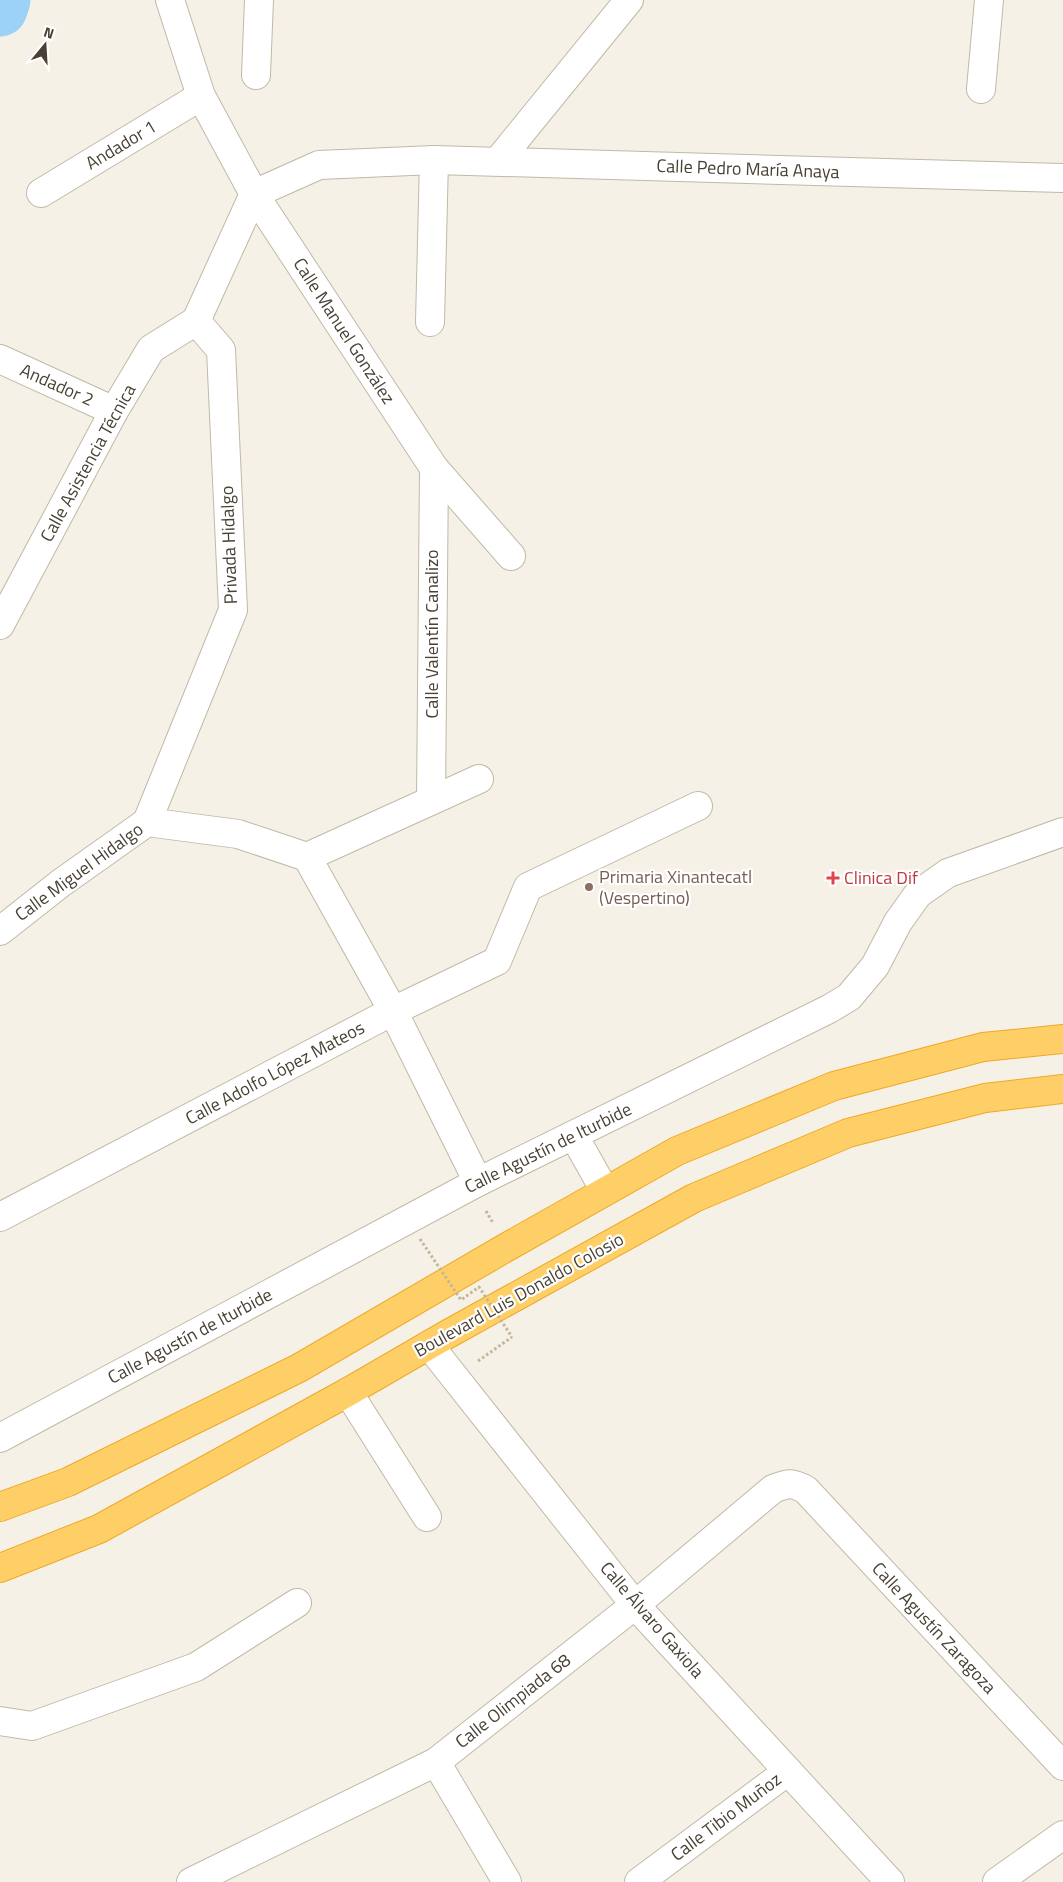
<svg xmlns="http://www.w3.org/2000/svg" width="1063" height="1882" font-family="'Titillium Web',sans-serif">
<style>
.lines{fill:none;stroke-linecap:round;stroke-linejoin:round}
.river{stroke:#9cd1f8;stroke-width:55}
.minor-casing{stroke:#c1b9a7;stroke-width:30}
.highway-casing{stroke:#efa826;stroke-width:30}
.path{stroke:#c5b597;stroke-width:3;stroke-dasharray:2.5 2.5;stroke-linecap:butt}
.minor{stroke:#fff;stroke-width:28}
.highway{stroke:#ffcf67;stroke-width:28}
.path-bridge{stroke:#c5b597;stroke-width:3;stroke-dasharray:2.5 2.5;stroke-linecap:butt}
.health-dot{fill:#e0444e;stroke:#fff;stroke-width:2}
.education-dot{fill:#8d6e63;stroke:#fff;stroke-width:2}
.labels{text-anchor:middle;stroke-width:4.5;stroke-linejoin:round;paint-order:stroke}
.street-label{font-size:18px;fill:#494134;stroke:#fff}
.education-label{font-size:18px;fill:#785e54;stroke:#fff;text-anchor:start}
.health-label{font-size:18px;fill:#be3a42;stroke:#fff;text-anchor:start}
</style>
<rect width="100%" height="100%" fill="#f5f1e6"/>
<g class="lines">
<polyline class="river" points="0,9 3,0"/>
<g class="minor-casing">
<g id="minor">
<polyline points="170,0 201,96 254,194 434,468 511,556"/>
<polyline points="256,75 259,0"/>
<polyline points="981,89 989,0"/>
<polyline points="498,161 629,0"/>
<polyline points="41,193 201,96"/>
<polyline points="196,321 254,194 319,165 434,160 1063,178"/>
<polyline points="430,322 434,160"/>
<polyline points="0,359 114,411"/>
<polyline points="0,625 114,411 151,349 196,321"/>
<polyline points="431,800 434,468"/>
<polyline points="147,822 233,610 221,350 196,321"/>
<polyline points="307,857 393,1011 478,1182"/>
<polyline points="307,857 479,779"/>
<polyline points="0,931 61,883 147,822 238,834 307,857"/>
<polyline points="574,1136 605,1191"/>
<polyline points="0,1217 393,1011 497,961 528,887 698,806"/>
<polyline points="429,1345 635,1605 890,1882"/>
<polyline points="348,1392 427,1517"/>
<polyline points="0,1438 478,1182 829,1009 849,997 875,966 898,922 918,894 948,873 1063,832"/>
<polyline points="0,1721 32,1726 196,1667 297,1603"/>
<polyline points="436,1762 507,1882"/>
<path d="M191,1882L436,1762L635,1605L773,1489C788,1483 792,1482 806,1490L1063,1766"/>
<polyline points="639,1882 788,1771"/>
<polyline points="997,1882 1063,1835"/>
</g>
</g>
<g class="highway-casing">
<g id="highway">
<polyline points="0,1507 68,1482 299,1368 507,1247 677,1151 834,1086 983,1047 1063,1039"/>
<polyline points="0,1568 99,1529 348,1392 448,1334 694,1198 848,1133 985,1098 1063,1089"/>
</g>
</g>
<g class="path">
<polyline points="486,1211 493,1223"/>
<polyline points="478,1361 512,1337"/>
</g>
<use href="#minor" class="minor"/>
<use href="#highway" class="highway"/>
<polyline class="path-bridge" points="420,1239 461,1300 479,1287 512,1337"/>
</g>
<path class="health-dot" d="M830.5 870.5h5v5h5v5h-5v5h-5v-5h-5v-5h5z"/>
<circle class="education-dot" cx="589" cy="887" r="5"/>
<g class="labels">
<g class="street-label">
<text transform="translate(121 145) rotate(-31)" y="6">Andador 1</text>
<text transform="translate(748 169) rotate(2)" y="6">Calle Pedro María Anaya</text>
<text transform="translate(344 331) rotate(57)" y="6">Calle Manuel González</text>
<text transform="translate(57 385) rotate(24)" y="6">Andador 2</text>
<text transform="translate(88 463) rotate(-61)" y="6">Calle Asistencia Técnica</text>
<text transform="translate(229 545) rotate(-92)" y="6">Privada Hidalgo</text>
<text transform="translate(432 634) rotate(-90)" y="6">Calle Valentín Canalizo</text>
<text transform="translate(79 872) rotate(-36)" y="6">Calle Miguel Hidalgo</text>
<text transform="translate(275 1073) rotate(-28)" y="6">Calle Adolfo López Mateos</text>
<text transform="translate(548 1148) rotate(-26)" y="6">Calle Agustín de Iturbide</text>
<text transform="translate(519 1295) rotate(-29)" y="6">Boulevard Luis Donaldo Colosio</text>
<text transform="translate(190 1336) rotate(-28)" y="6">Calle Agustín de Iturbide</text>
<text transform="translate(652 1620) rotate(49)" y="6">Calle Álvaro Gaxiola</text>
<text transform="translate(934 1628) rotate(47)" y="6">Calle Agustín Zaragoza</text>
<text transform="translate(513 1701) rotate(-38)" y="6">Calle Olimpiada 68</text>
<text transform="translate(726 1817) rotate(-37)" y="6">Calle Tibio Muñoz</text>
</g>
<g class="education-label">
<text x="599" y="883">Primaria Xinantecatl<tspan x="599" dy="21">(Vespertino)</tspan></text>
</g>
<g class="health-label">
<text x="844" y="884">Clinica Dif</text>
</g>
</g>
<g transform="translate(45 45) rotate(18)" stroke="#ffffff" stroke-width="4" paint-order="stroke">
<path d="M0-4L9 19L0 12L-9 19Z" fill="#494134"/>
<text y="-8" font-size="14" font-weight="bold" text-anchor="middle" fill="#494134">N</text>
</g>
</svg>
